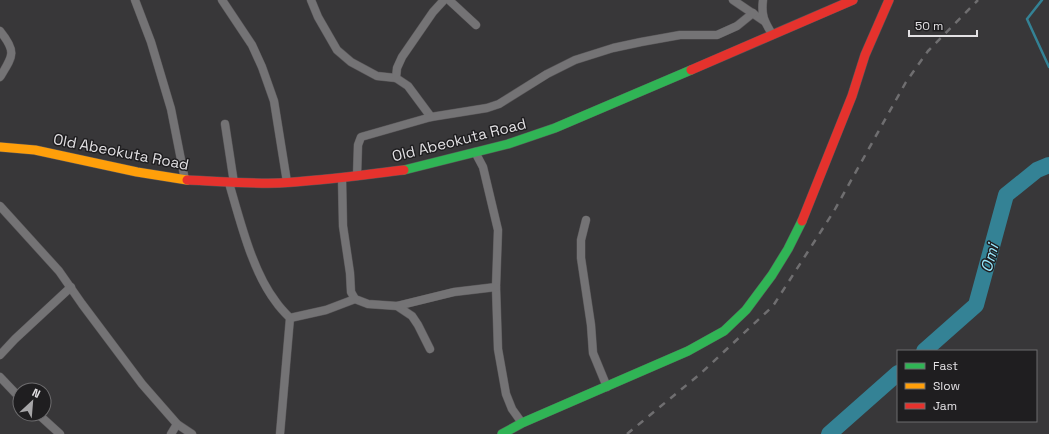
<svg xmlns="http://www.w3.org/2000/svg" width="1049" height="434" font-family="'Space Grotesk',sans-serif">
<style>
.lines{fill:none;stroke-linecap:round;stroke-linejoin:round}
.stream{stroke:#348295;stroke-width:2.5}
.river{stroke:#348295;stroke-width:16}
.street-casing{stroke:#575557;stroke-width:9}
.fast-casing{stroke:#575557;stroke-width:10}
.slow-casing{stroke:#575557;stroke-width:10}
.jam-casing{stroke:#575557;stroke-width:10}
.street{stroke:#747375;stroke-width:8}
.fast{stroke:#30b455;stroke-width:9}
.slow{stroke:#ff9f0a;stroke-width:9}
.jam{stroke:#e5322d;stroke-width:9}
.rail{stroke:#6f6e70;stroke-width:2.5;stroke-dasharray:7 7;stroke-linecap:butt}
.labels{text-anchor:middle;stroke-width:3;stroke-linejoin:round;paint-order:stroke}
.street-label{font-size:15px;fill:#e3e1e4;stroke:#1f1e20}
.water-label{font-size:16px;font-style:italic;fill:#99e8fd;stroke:#1f1e20}
</style>
<rect width="100%" height="100%" fill="#383739"/>
<g class="lines">
<polyline class="stream" points="1042,0 1027,19 1049,67"/>
<g class="river">
<polyline points="924,351 976,305 1006,195 1037,170 1049,165"/>
<polyline points="829,434 898,373"/>
</g>
<g class="street-casing">
<g id="street">
<polyline points="135,0 151,42 171,109 185,180"/>
<polyline points="222,0 252,45 262,67 274,101 287,182"/>
<polyline points="311,0 318,17 337,50 351,62 377,76 396,78"/>
<polyline points="449,0 476,25"/>
<polyline points="733,0 764,21"/>
<path d="M763,0C761,15 764,21 772,34"/>
<path d="M0,31C17,52 13,56 0,77"/>
<polyline points="431,117 408,86 396,78 397,68 402,57 433,12 444,0"/>
<polyline points="225,124 234,183"/>
<polyline points="475,152 483,167 498,230 496,287 498,349 506,394 512,409 522,423"/>
<polyline points="357,176 358,145 361,137 431,117 487,108 499,104 547,74 575,60 613,48 641,42 680,35 717,35 737,26 753,13"/>
<polyline points="342,178 343,226 350,273 351,292 355,299 368,304 397,306 412,316 418,325 430,349"/>
<path d="M229,183C240,220 252,271 276,302C280,308 285,313 290,318L280,434"/>
<polyline points="0,206 59,271 82,304 142,384 177,424 192,434"/>
<polyline points="586,220 581,240 581,258 591,325 593,353 607,387"/>
<polyline points="397,306 454,292 496,287"/>
<polyline points="290,318 326,310 355,299"/>
<polyline points="0,355 15,339 71,287"/>
<polyline points="0,377 20,398"/>
<polyline points="38,414 60,434"/>
<polyline points="171,434 177,424"/>
</g>
</g>
<g class="fast-casing">
<g id="fast">
<polyline points="404,170 508,144 555,128 691,70"/>
<polyline points="502,434 522,423 688,351 724,331 746,310 772,275 788,249 802,221"/>
</g>
</g>
<g class="slow-casing">
<polyline id="slow" points="0,147 35,150 137,172 187,180"/>
</g>
<g class="jam-casing">
<g id="jam">
<polyline points="691,70 853,0"/>
<path d="M187,180C217,181 248,184 279,183C321,181 362,175 404,170"/>
<polyline points="802,221 852,96 865,55 889,0"/>
</g>
</g>
<use href="#street" class="street"/>
<use href="#fast" class="fast"/>
<use href="#slow" class="slow"/>
<use href="#jam" class="jam"/>
<polyline class="rail" points="627,434 700,374 773,306 834,211 906,82 928,51 978,0"/>
</g>
<g class="labels">
<g class="street-label">
<text transform="translate(459 140) rotate(-14)" y="5">Old Abeokuta Road</text>
<text transform="translate(121 152) rotate(11)" y="5">Old Abeokuta Road</text>
</g>
<g class="water-label">
<text transform="translate(989 258) rotate(-75)" y="6">Omi</text>
</g>
</g>
<rect x="897" y="350" width="140" height="72" fill="#1f1e20" stroke="#6d6c6e"/>
<rect x="905" y="363" width="20" height="6" fill="#30b455" stroke="#6d6c6e"/>
<text x="933" y="370" font-size="12" fill="#e3e1e4">Fast</text>
<rect x="905" y="383" width="20" height="6" fill="#ff9f0a" stroke="#6d6c6e"/>
<text x="933" y="390" font-size="12" fill="#e3e1e4">Slow</text>
<rect x="905" y="403" width="20" height="6" fill="#e5322d" stroke="#6d6c6e"/>
<text x="933" y="410" font-size="12" fill="#e3e1e4">Jam</text>
<g transform="translate(32 402) rotate(26)"><circle r="19" fill="#1f1e20" stroke="#6d6c6e"/>
<path d="M0-3L7 15L0 10L-7 15Z" fill="#a7a6a8"/>
<text y="-6" font-size="11" font-weight="bold" text-anchor="middle" fill="#e3e1e4">N</text>
</g>
<path d="M909 30v6h68v-6" fill="none" stroke="#e3e1e4" stroke-width="2"/>
<text x="915" y="30" font-size="12" fill="#e3e1e4" stroke="#1f1e20" stroke-width="3" paint-order="stroke">50 m</text>
</svg>
